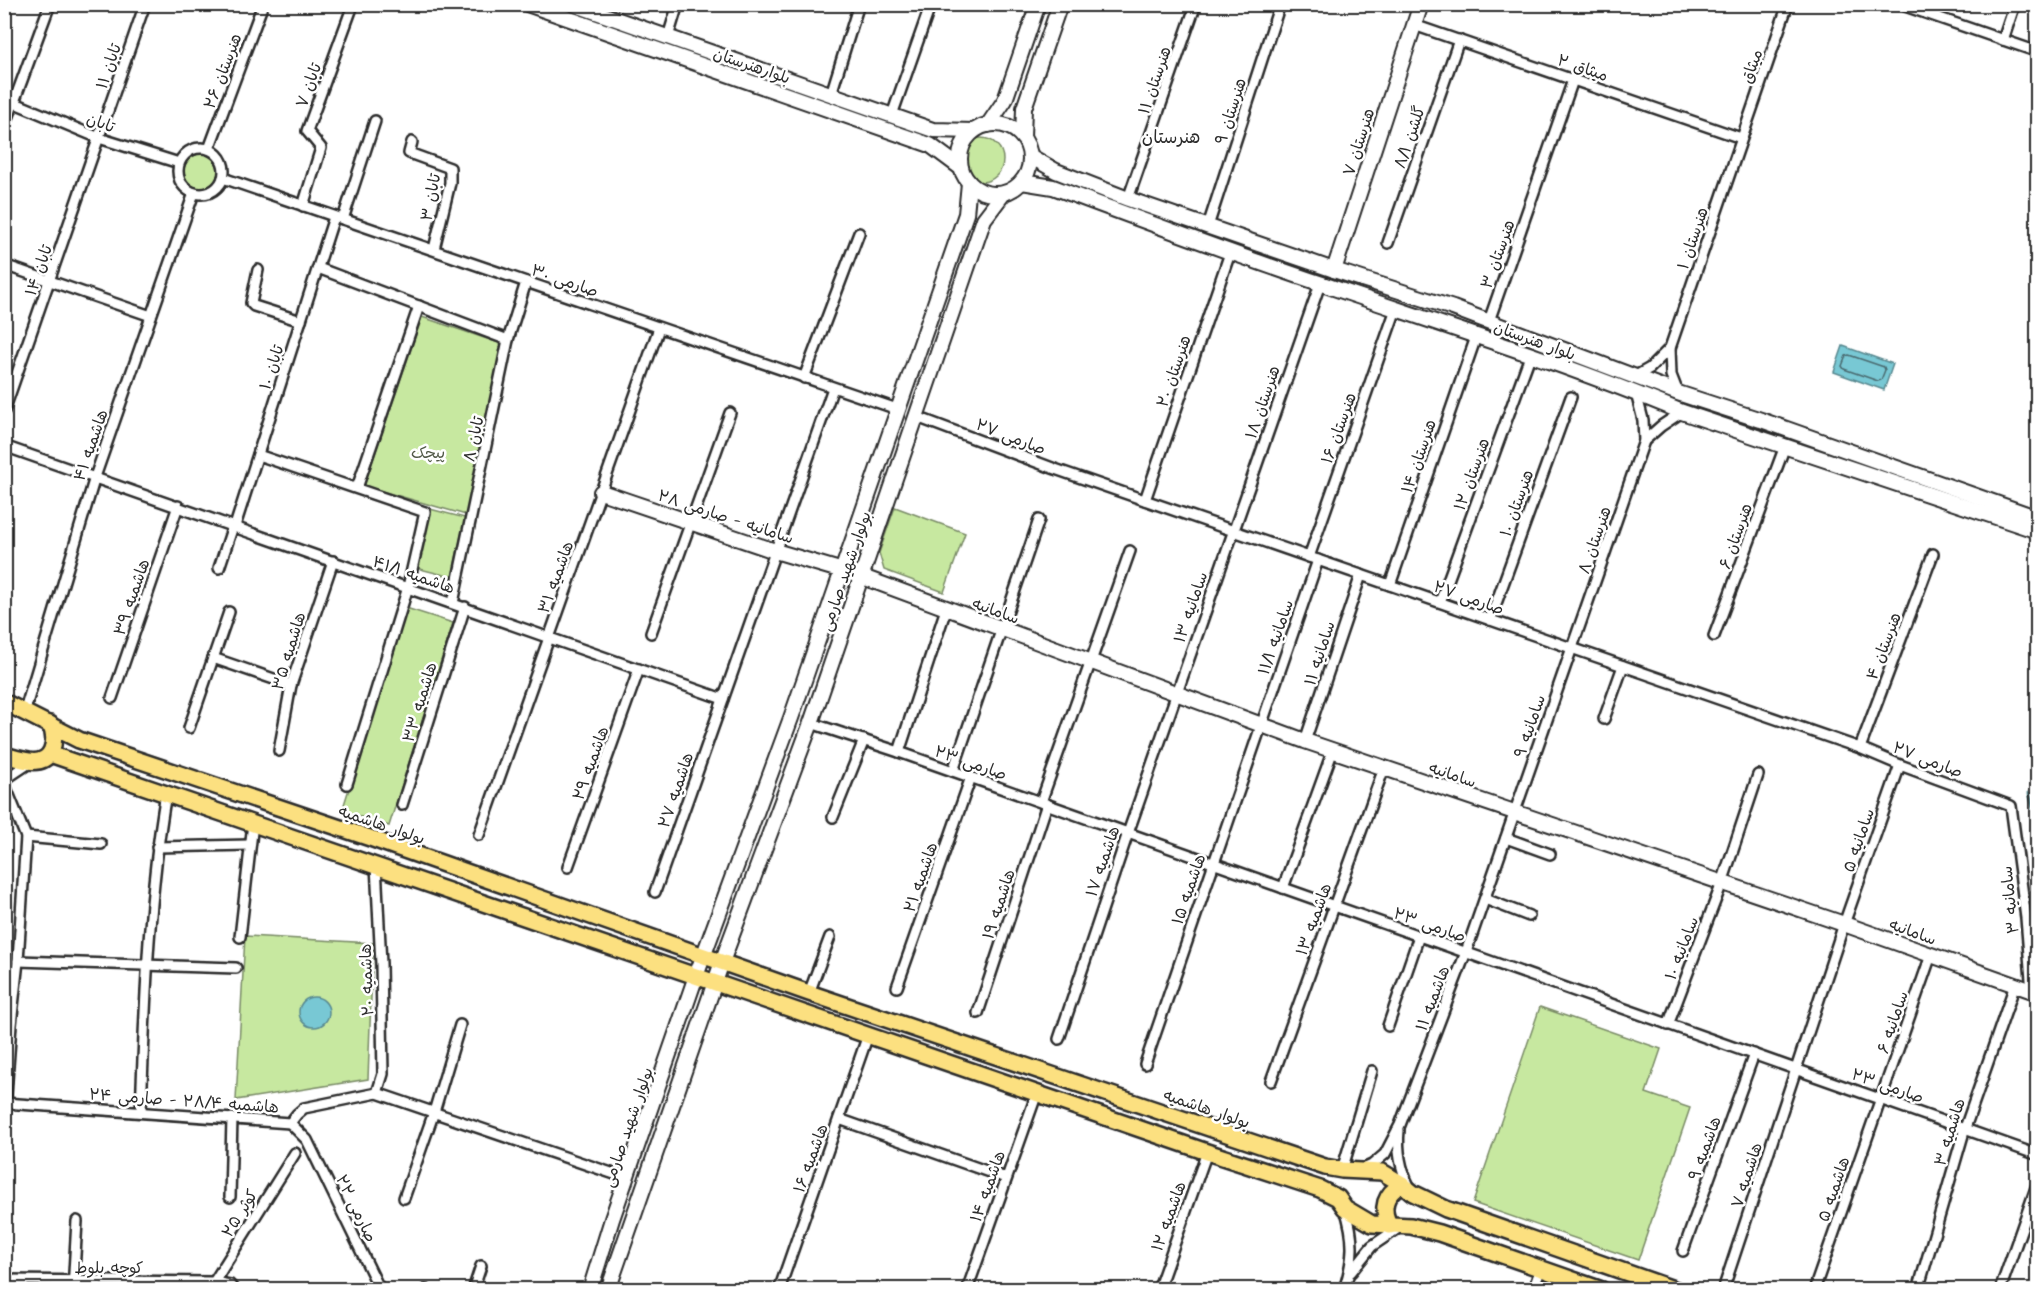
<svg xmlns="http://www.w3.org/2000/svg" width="2042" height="1294" font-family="Kalam,'Playpen Sans Arabic',sans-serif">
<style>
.green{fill:#c7e8a0;stroke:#798a66;stroke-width:1.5}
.water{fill:#78c8d4;stroke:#598990;stroke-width:1.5}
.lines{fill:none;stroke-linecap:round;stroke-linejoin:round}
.shore{stroke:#4a6a6f;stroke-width:1.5}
.stream{stroke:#598990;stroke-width:3}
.street-casing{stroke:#2b2b2b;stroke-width:14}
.secondary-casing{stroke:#2b2b2b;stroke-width:18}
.primary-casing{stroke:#2b2b2b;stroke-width:20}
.street{stroke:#fff;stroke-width:9}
.secondary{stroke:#fff;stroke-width:14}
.primary{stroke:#fce080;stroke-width:15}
.labels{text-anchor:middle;stroke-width:5;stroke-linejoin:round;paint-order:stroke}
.street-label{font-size:16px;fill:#2b2b2b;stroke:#fff}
.park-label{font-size:16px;fill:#525a48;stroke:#fff}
.neighbourhood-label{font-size:18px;fill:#2b2b2b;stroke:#fff}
</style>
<rect width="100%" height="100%" fill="#fff"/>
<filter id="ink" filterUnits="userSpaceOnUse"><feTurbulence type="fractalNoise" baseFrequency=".0167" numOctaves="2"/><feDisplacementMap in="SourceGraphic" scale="12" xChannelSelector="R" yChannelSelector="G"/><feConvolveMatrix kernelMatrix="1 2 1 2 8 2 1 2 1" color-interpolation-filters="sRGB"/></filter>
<g filter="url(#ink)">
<g class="green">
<circle cx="981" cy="160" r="22"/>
<circle cx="201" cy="171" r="17"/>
<polygon points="422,317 502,344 466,515 364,486"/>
<polygon points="895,507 965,533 944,592 884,570 879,553"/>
<polygon points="430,509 465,518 452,577 416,568"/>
<polygon points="406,608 453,623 389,826 342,811"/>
<polygon points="245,936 373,943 368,1079 236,1100"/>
<polygon points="1540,1007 1661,1049 1646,1093 1690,1108 1638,1260 1473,1203"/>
</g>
<g class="water">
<polygon points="1843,346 1893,364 1884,390 1834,372"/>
<circle cx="314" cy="1012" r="15"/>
</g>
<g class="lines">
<polygon class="shore" points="1849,355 1884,367 1885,370 1881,380 1878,381 1844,369 1842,366 1846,356"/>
<polyline class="stream" points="2029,793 2038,827"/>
<g class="street-casing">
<g id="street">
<polyline points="1899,4 2038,52"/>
<polyline points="1414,25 1741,138"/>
<polyline points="668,37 678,4"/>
<polyline points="2003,40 2015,4"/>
<polyline points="831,94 859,4"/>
<polyline points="15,103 99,138 179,163"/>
<polyline points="892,115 931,4"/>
<polyline points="4,129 50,4"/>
<polyline points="412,142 409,153 450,168 450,183 434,249"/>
<circle cx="201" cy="171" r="23"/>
<polyline points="209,149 263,4"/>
<polyline points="223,178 897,409"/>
<polyline points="1128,199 1196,4"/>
<polyline points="303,206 321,148 307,131 353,5"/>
<polyline points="343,219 375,121"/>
<polyline points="1208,226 1280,4"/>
<polyline points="1388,243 1459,40"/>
<polyline points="4,265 151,316"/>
<polyline points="318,268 508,340"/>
<polyline points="258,270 251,303 254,306 301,321"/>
<polyline points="1489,321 1573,80"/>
<polyline points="1634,377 1650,368 1670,348"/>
<polyline points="804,378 859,233"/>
<polyline points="1678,393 1671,375 1670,348 1788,4"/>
<polyline points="4,411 145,4"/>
<polyline points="917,417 1055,469 1860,748 1900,765 2011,806 2026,918 2032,992"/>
<polyline points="1644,441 1661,426 1682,412"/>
<polyline points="4,446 723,699"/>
<polyline points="258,455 425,512 408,587 347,784"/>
<polyline points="357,488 419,306"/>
<polyline points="1145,500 1230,253"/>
<polyline points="235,526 334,217"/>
<polyline points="1309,557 1396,309"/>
<polyline points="219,568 233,526"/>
<polyline points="1390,585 1476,337"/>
<polyline points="1440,602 1530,356"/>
<polyline points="453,603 508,340 526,282"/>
<polyline points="1490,620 1571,397"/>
<polyline points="651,633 730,413"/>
<polyline points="1714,636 1785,446"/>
<polyline points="213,658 291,685"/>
<polyline points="112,698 178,506"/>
<polyline points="25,710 95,477 194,193"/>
<polyline points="1604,719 1623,666"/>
<polyline points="811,723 899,752 2038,1155"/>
<polyline points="189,728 229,612"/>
<polyline points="1305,741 1361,575"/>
<polyline points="1860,748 1933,554"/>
<polyline points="279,751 291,685 333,561"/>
<polyline points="899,752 946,609"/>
<polyline points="953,771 1039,520"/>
<polyline points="4,780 31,762"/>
<polyline points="4,783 26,837 18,961 11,1025 4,1122"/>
<polyline points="1041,802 1130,551"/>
<polyline points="402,805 465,607"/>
<polyline points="833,817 864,740"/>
<polyline points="479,835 659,328"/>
<polyline points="26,837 101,844"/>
<polyline points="1506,838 1550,854"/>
<polyline points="157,847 250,845"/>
<polyline points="376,865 381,964 383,1074 377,1093"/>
<polyline points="568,867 639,669"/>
<polyline points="1283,888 1333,750"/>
<polyline points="655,892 833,388"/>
<polyline points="1485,899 1529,916"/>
<polyline points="240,937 253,823"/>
<polyline points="18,961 236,968"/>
<polyline points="897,987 971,777"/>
<polyline points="809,993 830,937"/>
<polyline points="978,1013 1047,804"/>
<polyline points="1668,1025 1722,883 1758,775"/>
<polyline points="1388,1026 1419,936"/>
<polyline points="1059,1039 1128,833 1320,284"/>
<polyline points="1145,1064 1318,560"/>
<polyline points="1271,1081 1384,768"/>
<polyline points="4,1103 290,1123 297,1114 304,1108 377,1093 626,1178"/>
<path d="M141,1112C145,1005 148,899 166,793"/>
<polyline points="839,1119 1006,1178"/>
<polyline points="290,1123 307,1140 380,1290"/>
<path d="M1399,1130C1397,1151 1400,1168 1409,1186"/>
<polyline points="1363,1169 1372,1165 1385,1154 1400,1125 1466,952 1644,441 1643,420 1636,393"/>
<polyline points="1342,1170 1372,1071"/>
<polyline points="230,1197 232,1118"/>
<polyline points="404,1198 434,1112 460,1025"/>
<polyline points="1683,1251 1754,1054"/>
<polyline points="1351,1272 1372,1246 1400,1227"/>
<polyline points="4,1280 213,1282 230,1285 234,1290"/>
<polyline points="73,1290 77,1221"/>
<polyline points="209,1290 295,1153"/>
<polyline points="425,1290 426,1290"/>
<polyline points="473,1290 481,1266"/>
<polyline points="779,1290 868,1035"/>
<polyline points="967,1290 1037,1093"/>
<polyline points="1158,1290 1207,1152"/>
<path d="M1344,1290C1354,1259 1355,1239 1345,1208"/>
<polyline points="1533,1290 1541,1268"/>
<polyline points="1723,1290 1844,924 1900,765"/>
<polyline points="1814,1290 1931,955"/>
<polyline points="1918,1290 1965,1128 2015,985"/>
<polyline points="2000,1290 2038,1182"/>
</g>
</g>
<g class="secondary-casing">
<g id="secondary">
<polyline points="527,4 930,145 961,168"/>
<polyline points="573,4 933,130 974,131"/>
<circle cx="995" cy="159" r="35"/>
<polyline points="988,125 1005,100 1038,4"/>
<polyline points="1023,137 1024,108 1060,4"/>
<polyline points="1030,156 1056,171 1128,199 1334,270 1453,308 1678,393 1761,420 2038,518"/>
<path d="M1022,182L1053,187C1142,220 1232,254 1322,284C1442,325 1564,363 1682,412L2038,531"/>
<polyline points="1334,270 1421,4"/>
<polyline points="601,492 775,551 860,576 1305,741 1844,924 2038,993"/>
<polyline points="590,1290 612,1219 696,976 791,718 966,214 969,183"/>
<polyline points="608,1290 722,962 811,723 984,219 1003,194"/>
</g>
</g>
<g class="primary-casing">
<g id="primary">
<polyline points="4,702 79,740 370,838 809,993 1325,1167 1342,1170 1382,1172 1402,1184 1413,1193 1446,1209 1676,1290"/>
<polyline points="50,754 1207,1152 1320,1189 1338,1198 1345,1208 1372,1224 1411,1226 1439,1233 1602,1290"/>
<path d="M4,755C12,757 21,760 29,761C53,765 58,741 50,724"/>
<path d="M1390,1226C1380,1208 1385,1194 1402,1184"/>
</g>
</g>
<use href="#street" class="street"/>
<use href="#secondary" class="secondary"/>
<use href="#primary" class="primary"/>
</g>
</g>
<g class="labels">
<g class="street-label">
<text transform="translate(752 65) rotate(19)" y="6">بلوارهنرستان</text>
<text transform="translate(108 66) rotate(-71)" y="6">تابان ۱۱</text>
<text transform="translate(1751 66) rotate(-70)" y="6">میثاق</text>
<text transform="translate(1583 67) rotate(19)" y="6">میثاق ۲</text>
<text transform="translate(222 71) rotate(-69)" y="6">هنرستان ۲۶</text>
<text transform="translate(1154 80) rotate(-71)" y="6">هنرستان ۱۱</text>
<text transform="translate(308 85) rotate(-70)" y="6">تابان ۷</text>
<text transform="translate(1230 111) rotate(-72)" y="6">هنرستان ۹</text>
<text transform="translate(101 122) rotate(20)" y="6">تابان</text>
<text transform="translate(1409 137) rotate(-71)" y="6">گلشن ۸/۱</text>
<text transform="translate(1358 142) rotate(-72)" y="6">هنرستان ۷</text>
<text transform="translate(430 197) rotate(-79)" y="6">تابان ۳</text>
<text transform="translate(1692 238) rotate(-71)" y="6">هنرستان ۱</text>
<text transform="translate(1497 254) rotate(-70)" y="6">هنرستان ۳</text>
<text transform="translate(38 270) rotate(-71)" y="6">تابان ۱۴</text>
<text transform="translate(565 280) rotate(19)" y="6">صارمی ۳۰</text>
<text transform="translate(1535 340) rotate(20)" y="6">بلوار هنرستان</text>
<text transform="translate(271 367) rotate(-72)" y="6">تابان ۱۰</text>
<text transform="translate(1173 371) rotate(-71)" y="6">هنرستان ۲۰</text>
<text transform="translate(1262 402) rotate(-71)" y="6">هنرستان ۱۸</text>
<text transform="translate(1338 428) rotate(-70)" y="6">هنرستان ۱۶</text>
<text transform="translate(1011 436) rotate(21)" y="6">صارمی ۲۷</text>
<text transform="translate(473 439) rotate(-78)" y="6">تابان ۸</text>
<text transform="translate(90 445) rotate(-71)" y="6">هاشمیه ۴۱</text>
<text transform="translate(1418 456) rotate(-71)" y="6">هنرستان ۱۴</text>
<text transform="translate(1471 474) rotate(-70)" y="6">هنرستان ۱۲</text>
<text transform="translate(1516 503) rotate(-70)" y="6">هنرستان ۱۰</text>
<text transform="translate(726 516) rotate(18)" y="6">سامانیه - صارمی ۲۸</text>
<text transform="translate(1735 536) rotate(-70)" y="6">هنرستان ۶</text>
<text transform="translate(1594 540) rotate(-71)" y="6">هنرستان ۸</text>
<text transform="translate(845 571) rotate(-71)" y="6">بولوار شهید صارمی</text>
<text transform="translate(414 574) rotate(19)" y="6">هاشمیه ۴۱/۱</text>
<text transform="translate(555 577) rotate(-70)" y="6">هاشمیه ۳۱</text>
<text transform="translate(131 597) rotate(-71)" y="6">هاشمیه ۳۹</text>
<text transform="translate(1469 597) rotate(19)" y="6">صارمی ۲۷</text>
<text transform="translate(1190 607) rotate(-71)" y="6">سامانیه ۱۳</text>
<text transform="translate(996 610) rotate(20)" y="6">سامانیه</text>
<text transform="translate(1275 637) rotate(-71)" y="6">سامانیه ۱۱/۱</text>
<text transform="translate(1883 646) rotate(-69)" y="6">هنرستان ۴</text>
<text transform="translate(288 651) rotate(-73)" y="6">هاشمیه ۳۵</text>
<text transform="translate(1319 653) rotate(-72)" y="6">سامانیه ۱۱</text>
<text transform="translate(419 702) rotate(-73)" y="6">هاشمیه ۳۳</text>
<text transform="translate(1529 726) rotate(-71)" y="6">سامانیه ۹</text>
<text transform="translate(1928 759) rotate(21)" y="6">صارمی ۲۷</text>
<text transform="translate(971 762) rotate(19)" y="6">صارمی ۲۳</text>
<text transform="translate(590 763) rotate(-70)" y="6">هاشمیه ۲۹</text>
<text transform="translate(1453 774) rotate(19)" y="6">سامانیه</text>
<text transform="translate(675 790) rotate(-71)" y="6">هاشمیه ۲۷</text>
<text transform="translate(382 824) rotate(19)" y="6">بولوار هاشمیه</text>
<text transform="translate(1858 840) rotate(-71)" y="6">سامانیه ۵</text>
<text transform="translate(1102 861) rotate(-71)" y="6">هاشمیه ۱۷</text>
<text transform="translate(920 877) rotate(-71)" y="6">هاشمیه ۲۱</text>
<text transform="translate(1188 889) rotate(-71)" y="6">هاشمیه ۱۵</text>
<text transform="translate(2009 900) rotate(-96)" y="6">سامانیه ۳</text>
<text transform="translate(998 904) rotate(-72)" y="6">هاشمیه ۱۹</text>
<text transform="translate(1313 919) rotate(-70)" y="6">هاشمیه ۱۳</text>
<text transform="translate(1430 924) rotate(19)" y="6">صارمی ۲۳</text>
<text transform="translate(1913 931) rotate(20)" y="6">سامانیه</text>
<text transform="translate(1681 948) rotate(-69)" y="6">سامانیه ۱۰</text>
<text transform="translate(366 980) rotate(-92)" y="6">هاشمیه ۲۰</text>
<text transform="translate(1432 998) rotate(-69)" y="6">هاشمیه ۱۱</text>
<text transform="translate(1892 1022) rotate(-71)" y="6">سامانیه ۶</text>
<text transform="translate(1888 1085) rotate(19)" y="6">صارمی ۲۳</text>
<text transform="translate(184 1100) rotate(4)" y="6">هاشمیه ۲۸/۴ - صارمی ۲۴</text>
<text transform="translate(1207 1108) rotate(19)" y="6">بولوار هاشمیه</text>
<text transform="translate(627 1127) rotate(-71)" y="6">بولوار شهید صارمی</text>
<text transform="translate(1949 1132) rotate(-73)" y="6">هاشمیه ۳</text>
<text transform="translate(1704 1148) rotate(-70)" y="6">هاشمیه ۹</text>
<text transform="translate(810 1158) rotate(-70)" y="6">هاشمیه ۱۶</text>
<text transform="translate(1746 1175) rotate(-72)" y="6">هاشمیه ۷</text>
<text transform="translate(987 1186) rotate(-70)" y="6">هاشمیه ۱۴</text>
<text transform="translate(1833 1189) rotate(-71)" y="6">هاشمیه ۵</text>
<text transform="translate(357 1208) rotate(64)" y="6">صارمی ۲۲</text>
<text transform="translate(239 1213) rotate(-58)" y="6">کوثر ۲۵</text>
<text transform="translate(1168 1216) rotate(-70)" y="6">هاشمیه ۱۲</text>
<text x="109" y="1273">کوچه بلوط</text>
</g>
<g class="park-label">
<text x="428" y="458">پیچک</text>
</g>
<g class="neighbourhood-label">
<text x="1171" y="143">هنرستان</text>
</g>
</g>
<rect width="2042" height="1294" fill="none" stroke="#fff" stroke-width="24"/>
<rect x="12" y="12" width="2018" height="1270" fill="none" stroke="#2b2b2b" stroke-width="2" filter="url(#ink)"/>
</svg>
